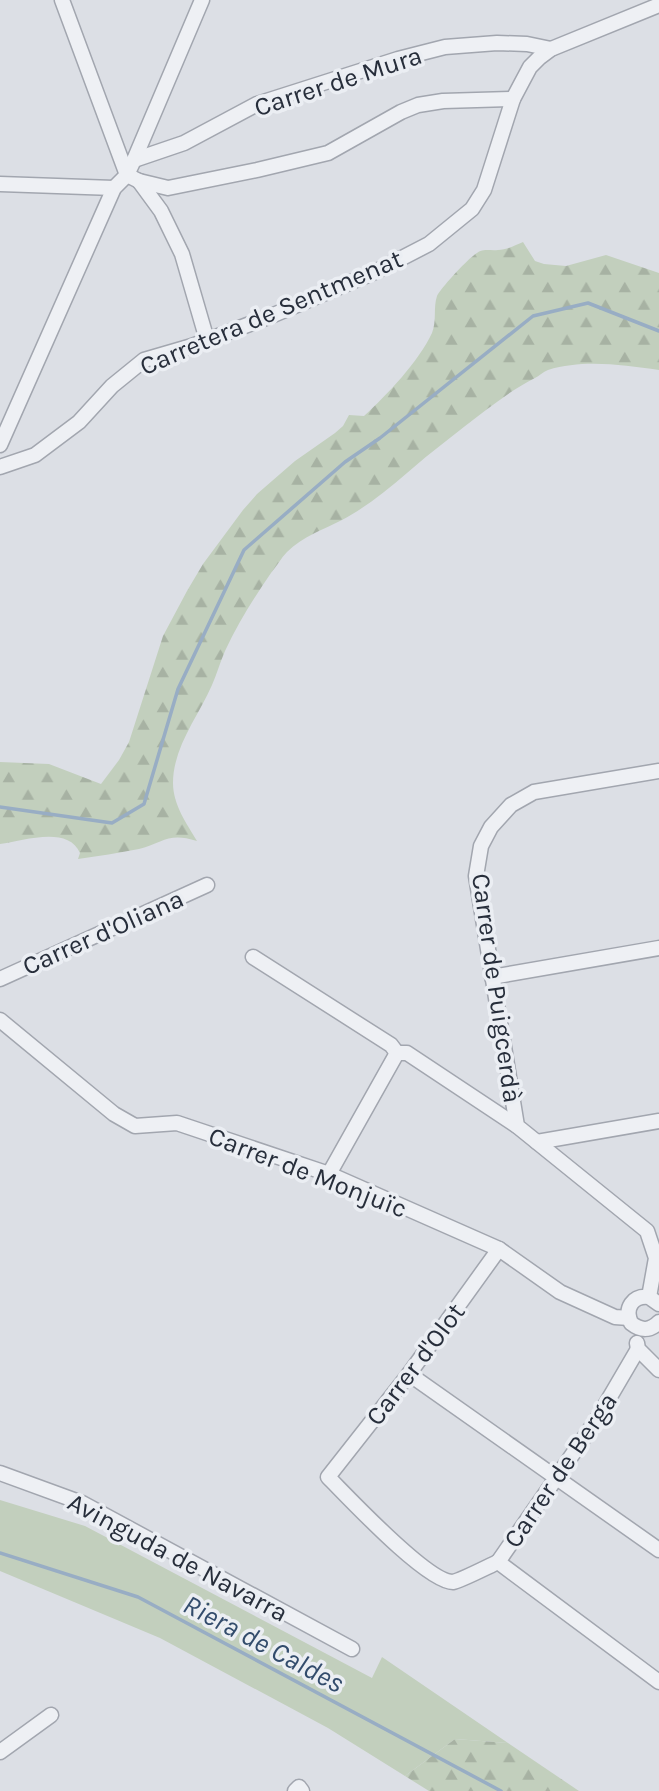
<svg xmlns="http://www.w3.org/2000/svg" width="659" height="1791" font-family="Karla,sans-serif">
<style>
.grass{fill:#c2cfbd}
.forest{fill:url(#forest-firs)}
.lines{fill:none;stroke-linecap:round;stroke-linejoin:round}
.stream{stroke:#98adc4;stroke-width:3.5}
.minor-casing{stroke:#a2a6af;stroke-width:17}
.minor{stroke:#eef0f4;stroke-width:14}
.labels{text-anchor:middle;stroke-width:7;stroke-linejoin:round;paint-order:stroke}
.street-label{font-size:26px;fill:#272e3b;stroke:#ebeef3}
.water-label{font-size:28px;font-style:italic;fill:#334c6c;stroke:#ebeef3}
</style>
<defs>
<pattern id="forest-firs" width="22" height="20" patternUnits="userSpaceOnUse" patternTransform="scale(1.75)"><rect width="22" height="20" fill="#c2cfbd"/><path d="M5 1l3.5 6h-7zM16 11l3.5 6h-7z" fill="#a7b2a3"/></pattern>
</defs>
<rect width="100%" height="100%" fill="#dcdfe5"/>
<polygon class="grass" points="0,1500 85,1526 372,1678 382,1657 508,1743 455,1739 405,1776 328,1728 160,1638 0,1571"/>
<g class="forest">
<path d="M523,242L535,261L544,264L566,266L606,255L659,273V370C622,365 584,359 548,370C543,372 539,376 535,378C517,387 502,398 486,410C459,431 432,451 407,473C387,490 365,508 342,520C323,530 303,536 287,552C281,558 277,566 271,573C254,598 238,623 225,651C220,662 217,674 212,685C198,717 173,747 173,783C173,805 187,824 197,841C169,832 164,842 139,849C119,853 98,856 78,859L80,853C68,825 23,841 0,844V762L49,764L101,784L119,760L129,742L163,636L187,591L203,564L243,510L257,494L295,461L335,433L343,426L349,415L364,416C387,395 419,361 432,333C437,320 433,308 437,296C440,289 466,261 473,256C483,247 487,251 498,250C506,250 516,245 523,242Z"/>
<polygon points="455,1739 508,1743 579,1791 429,1791 405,1776"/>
</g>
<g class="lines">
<g class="stream">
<polyline points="0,807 112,823 144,804 178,689 244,550 345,462 380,438 533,316 588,303 659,331"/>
<polyline points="0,1553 138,1597 501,1791"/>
</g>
<g class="minor-casing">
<g id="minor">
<polyline points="62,0 127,175 139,181 168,188 257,170 328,153 401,112 418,105 443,101 513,99"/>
<polyline points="134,160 184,143 257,104 398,59 445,47 497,43 527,44 551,49"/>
<polyline points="139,181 161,211 182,254 207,340"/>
<polyline points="0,184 114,188"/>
<polyline points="0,445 114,188 127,175 134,160 202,0"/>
<polyline points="0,467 35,455 79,422 112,386 144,360 192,346 271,316 375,272 429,244 472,209 484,190 513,99 522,82 530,67 539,58 551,49 659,5"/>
<polyline points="253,957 391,1045 397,1053"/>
<polyline points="492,977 659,948"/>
<polyline points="0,979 207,885"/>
<polyline points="0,1020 114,1114 135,1126 177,1123 329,1174 499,1249 560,1292 615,1317 629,1318"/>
<polyline points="537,1142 659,1121"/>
<polyline points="329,1174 397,1053 407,1053 517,1126"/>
<polyline points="649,1297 656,1258 647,1231 517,1126 476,876 481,846 491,827 511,805 534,792 659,771"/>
<path d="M659,1304L649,1297C633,1295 624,1308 631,1323C641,1331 650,1331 659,1322"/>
<polyline points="637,1343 638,1349 659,1370"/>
<polyline points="409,1374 659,1550"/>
<polyline points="0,1473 82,1503 352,1649"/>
<path d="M498,1562C489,1566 460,1581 453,1582C427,1582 349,1498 328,1477L409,1374L499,1249"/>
<polyline points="498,1562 597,1419 638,1349"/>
<polyline points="498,1562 659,1682"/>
<polyline points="0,1752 51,1715"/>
<polyline points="295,1791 299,1787 302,1791"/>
</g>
</g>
<use href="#minor" class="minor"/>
</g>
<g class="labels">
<g class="street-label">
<text transform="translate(338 81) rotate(-18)" y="9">Carrer de Mura</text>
<text transform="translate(271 312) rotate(-23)" y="9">Carretera de Sentmenat</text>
<text transform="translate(103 932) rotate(-24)" y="9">Carrer d'Oliana</text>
<text transform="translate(497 988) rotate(82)" y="9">Carrer de Puigcerdà</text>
<text transform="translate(308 1172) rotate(21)" y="9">Carrer de Monjuïc</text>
<text transform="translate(415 1364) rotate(-53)" y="9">Carrer d'Olot</text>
<text transform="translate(560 1470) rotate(-56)" y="9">Carrer de Berga</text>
<text transform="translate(178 1557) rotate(28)" y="9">Avinguda de Navarra</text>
</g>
<g class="water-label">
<text transform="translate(264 1643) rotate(28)" y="10">Riera de Caldes</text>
</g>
</g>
</svg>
